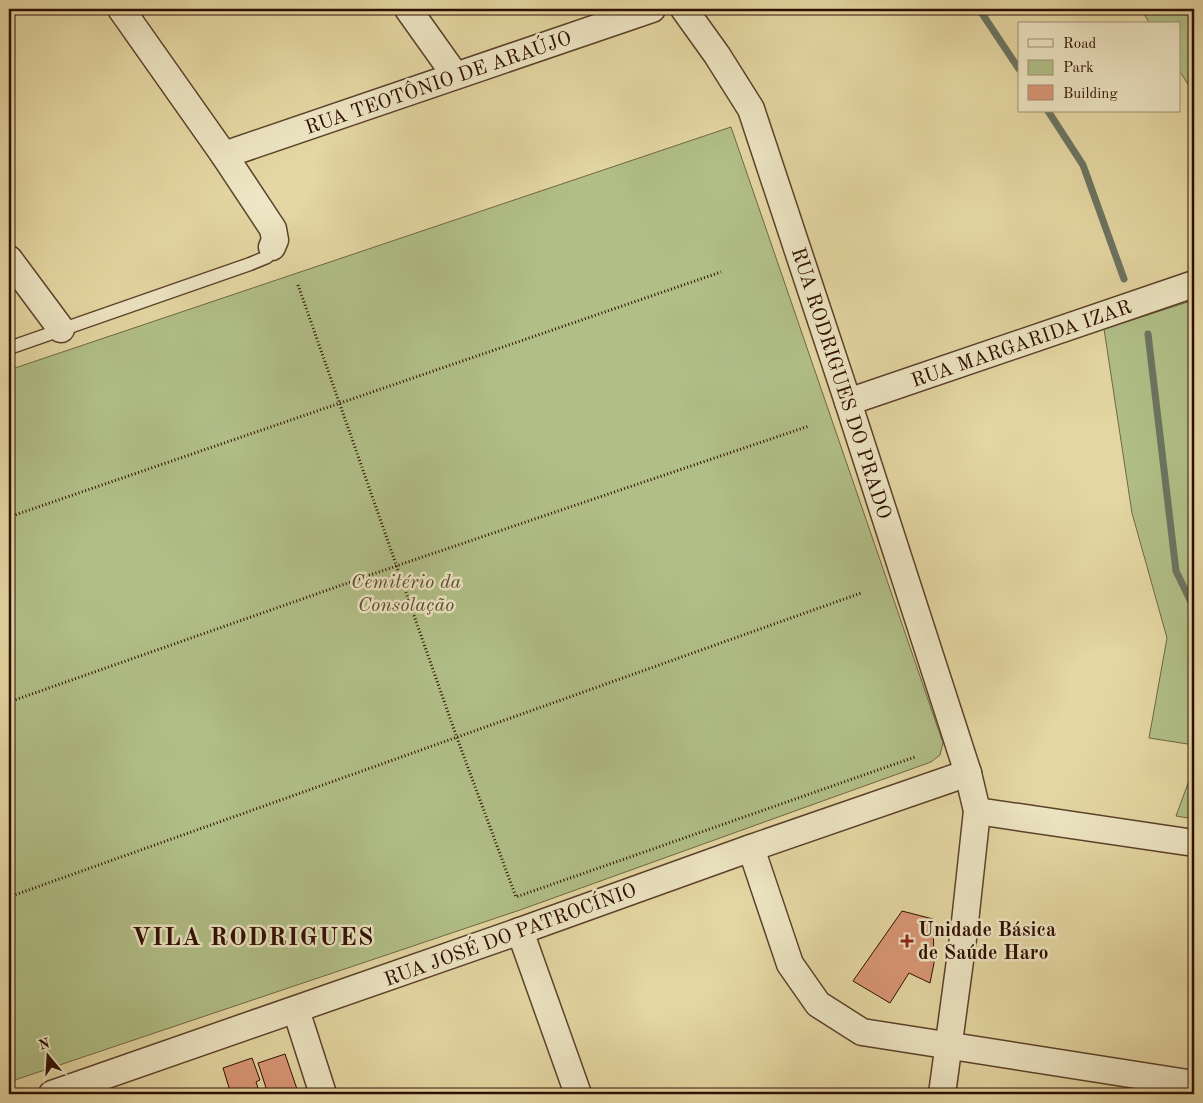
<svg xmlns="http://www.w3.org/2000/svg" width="1203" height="1103" font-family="'Old Standard TT',serif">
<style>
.green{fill:#b1bf87;stroke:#706644}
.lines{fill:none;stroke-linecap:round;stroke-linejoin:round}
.stream{stroke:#6c7562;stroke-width:7}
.building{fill:#d99675;stroke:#2e0e02}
.service-casing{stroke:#5c402a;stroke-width:15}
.minor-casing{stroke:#5c402a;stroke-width:29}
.path{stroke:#2e0e02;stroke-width:3;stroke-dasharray:1 2.5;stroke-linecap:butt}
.service{stroke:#ede5c3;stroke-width:12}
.minor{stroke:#ede5c3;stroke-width:26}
.poi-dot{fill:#8f2418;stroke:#ede5c3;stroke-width:2}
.labels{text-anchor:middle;stroke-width:5;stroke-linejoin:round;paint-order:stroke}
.street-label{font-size:20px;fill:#2e0e02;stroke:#ede5c3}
.park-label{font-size:20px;font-style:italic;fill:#5c4c31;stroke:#ede5c3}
.poi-label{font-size:20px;font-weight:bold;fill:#2e0e02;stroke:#ede5c3;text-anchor:start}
.district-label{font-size:25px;font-weight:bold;letter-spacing:1px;fill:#2e0e02;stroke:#ede5c3}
</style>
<rect width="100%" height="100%" fill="#e4d7a3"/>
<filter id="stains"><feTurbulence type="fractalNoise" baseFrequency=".004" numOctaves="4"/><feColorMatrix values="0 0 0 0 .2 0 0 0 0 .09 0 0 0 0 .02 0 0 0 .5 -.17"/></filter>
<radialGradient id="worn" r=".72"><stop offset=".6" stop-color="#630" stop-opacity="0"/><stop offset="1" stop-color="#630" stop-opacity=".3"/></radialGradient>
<g class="green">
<polygon points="1141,9 1194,9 1194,94 1179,70 1179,24 1150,24"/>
<polygon points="731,127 943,743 940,755 931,762 520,910 9,1082 9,370"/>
<polygon points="1194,300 1194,745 1149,738 1167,638 1132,513 1104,329"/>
<polygon points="1194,767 1194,819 1176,816"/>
</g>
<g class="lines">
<g class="stream">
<polyline points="979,9 1019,69"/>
<polyline points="1048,111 1083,165 1124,279"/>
<polyline points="1148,334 1176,571 1194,608"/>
</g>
</g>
<g class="building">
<polygon points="902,911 933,919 934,963 930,983 909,973 890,1003 853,981"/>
<polygon points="285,1054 298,1092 291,1094 268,1094 258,1063"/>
<polygon points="252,1058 260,1080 256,1082 260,1094 231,1094 223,1068"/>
</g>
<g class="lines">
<g class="service-casing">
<polyline id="service" points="9,348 250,264 267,257 272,247"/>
</g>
<g class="minor-casing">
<g id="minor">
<polyline points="121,9 224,155 273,229 275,240 272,247"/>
<polyline points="408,9 455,75"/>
<polyline points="684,9 717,55 751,109 848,402 968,773 977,811 964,931 942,1094"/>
<polyline points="224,155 652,9"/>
<polyline points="9,259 61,329"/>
<polyline points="848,402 1194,284"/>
<polyline points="977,811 1194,843"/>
<polyline points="751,848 790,964 818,1004 862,1032 1194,1084"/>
<polyline points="520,931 578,1094"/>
<polyline points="296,1010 323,1094"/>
<polyline points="52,1094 520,931 751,848 968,773"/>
</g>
</g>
<g class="path">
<polyline points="298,285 457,738 516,897 915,757"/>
<polyline points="9,517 721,272"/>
<polyline points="9,702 396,566 809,426"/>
<polyline points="9,897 861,593"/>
</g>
<use href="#service" class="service"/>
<use href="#minor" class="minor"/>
</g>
<path class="poi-dot" d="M904.5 933.5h5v5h5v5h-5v5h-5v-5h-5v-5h5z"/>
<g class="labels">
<g class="street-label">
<text transform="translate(438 82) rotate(-19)" y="7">RUA TEOTÔNIO DE ARAÚJO</text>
<text transform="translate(1021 343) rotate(-19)" y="7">RUA MARGARIDA IZAR</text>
<text transform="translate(842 383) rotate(72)" y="7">RUA RODRIGUES DO PRADO</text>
<text transform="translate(510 934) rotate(-20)" y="7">RUA JOSÉ DO PATROCÍNIO</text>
</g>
<g class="park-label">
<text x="406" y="588">Cemitério da<tspan x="406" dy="23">Consolação</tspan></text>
</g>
<g class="poi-label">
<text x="918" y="936">Unidade Básica<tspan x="918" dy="23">de Saúde Haro</tspan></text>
</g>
<g class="district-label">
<text x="253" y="945">VILA RODRIGUES</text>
</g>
</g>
<rect width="1203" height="1103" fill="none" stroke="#e4d7a3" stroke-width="30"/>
<rect x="10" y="10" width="1183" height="1083" fill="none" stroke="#2e0e02" stroke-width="2.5"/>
<rect x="15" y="15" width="1173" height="1073" fill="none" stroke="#2e0e02"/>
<rect x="1018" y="22" width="162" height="90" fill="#ede5c3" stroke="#a18f76"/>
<rect x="1028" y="39" width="25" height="8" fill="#ede5c3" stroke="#a18f76"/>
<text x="1063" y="48" font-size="15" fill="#2e0e02">Road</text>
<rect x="1028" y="60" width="25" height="15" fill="#b1bf87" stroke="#a18f76"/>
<text x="1063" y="72" font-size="15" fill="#2e0e02">Park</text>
<rect x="1028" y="85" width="25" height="15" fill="#d99675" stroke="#a18f76"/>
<text x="1063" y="98" font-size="15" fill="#2e0e02">Building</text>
<g transform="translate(48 1056) rotate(342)" stroke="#ede5c3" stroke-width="4" paint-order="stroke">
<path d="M0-4L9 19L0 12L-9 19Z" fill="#2e0e02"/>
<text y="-8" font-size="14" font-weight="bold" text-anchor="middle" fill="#2e0e02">N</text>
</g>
<rect width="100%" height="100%" filter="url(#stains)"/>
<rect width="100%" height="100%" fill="url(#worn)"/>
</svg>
